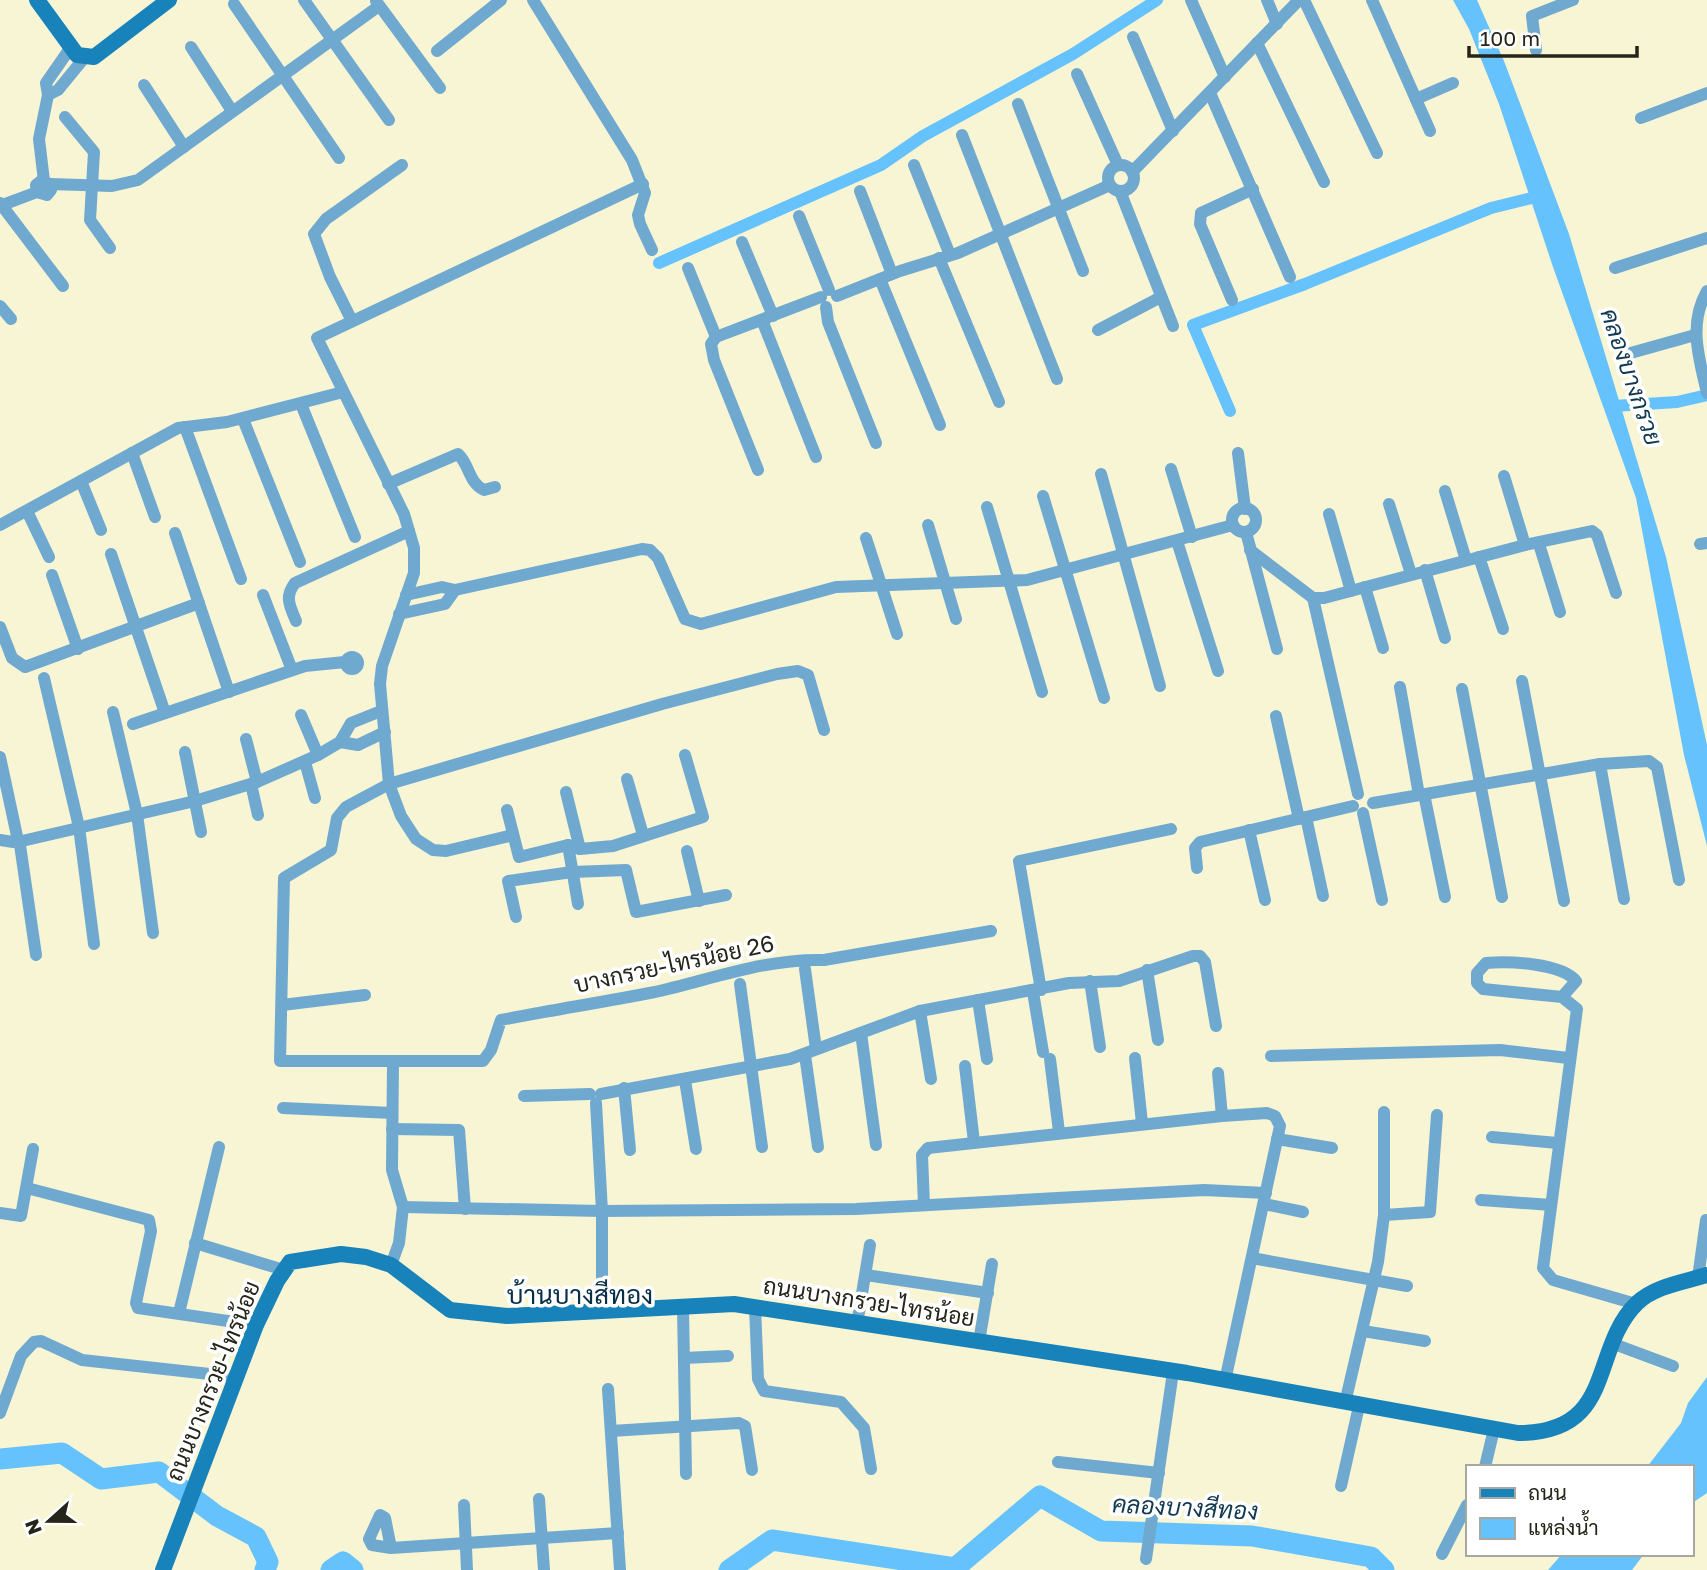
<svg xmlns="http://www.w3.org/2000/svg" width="1707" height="1570" font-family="'Golos Text',Sarabun,sans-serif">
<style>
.water{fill:#66c2fc}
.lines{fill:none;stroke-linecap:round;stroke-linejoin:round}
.canal{stroke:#66c2fc;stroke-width:12}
.river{stroke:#66c2fc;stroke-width:21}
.street{stroke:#70a9cf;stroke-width:12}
.secondary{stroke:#1882ba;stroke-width:16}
.labels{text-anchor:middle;stroke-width:7;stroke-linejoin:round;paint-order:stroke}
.street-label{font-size:23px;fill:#262519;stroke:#fff}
.water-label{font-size:24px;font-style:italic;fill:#113950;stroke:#fff}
.quarter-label{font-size:26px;fill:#073047;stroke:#fff}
</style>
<rect width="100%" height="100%" fill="#f8f5d5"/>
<g class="water">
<polygon points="1453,0 1477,0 1504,61 1569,234 1666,557 1707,745 1707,846 1684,755 1636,498 1553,267 1499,104 1469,29"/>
<polygon points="1707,1377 1707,1493 1691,1504 1691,1467 1647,1467 1681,1423 1688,1403"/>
<polygon points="1562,1554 1644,1554 1632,1570 1548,1570"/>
</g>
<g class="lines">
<g class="canal">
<polyline points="659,263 881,165 923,136 1073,54 1157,0"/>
<polyline points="1614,406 1677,402 1707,395"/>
<polyline points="1230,411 1193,325 1305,284 1491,208 1544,195"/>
</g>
<g class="river">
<polyline points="0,1459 62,1453 101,1479 159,1472 217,1516 256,1537 268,1562 265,1570"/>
<polyline points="331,1570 343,1562 353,1570"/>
<polyline points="729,1570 772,1540 955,1568 1040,1496 1101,1531 1252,1536 1371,1557 1384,1570"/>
</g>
<g class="street">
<polyline points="304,0 389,120"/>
<polyline points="533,0 632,160 645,193 638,215 640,224 652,250"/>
<polyline points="1191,0 1225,77"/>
<polyline points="1267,0 1277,24"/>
<polyline points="1304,0 1377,153"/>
<polyline points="1372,0 1430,131"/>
<polyline points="376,1 440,88"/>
<polyline points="234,4 339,158"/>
<polyline points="1133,37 1173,131"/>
<polyline points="1257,43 1324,182"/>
<polyline points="191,47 232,111"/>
<polyline points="1536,50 1532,16 1573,0"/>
<polyline points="437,51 501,0"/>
<polyline points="1077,74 1118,165"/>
<polyline points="144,85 184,147"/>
<polyline points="1210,93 1290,277"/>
<polyline points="48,95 58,90 85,57"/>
<polyline points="1416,99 1453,83"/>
<polyline points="1018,104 1083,271"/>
<polyline points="65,117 94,152 90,220 110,248"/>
<polyline points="1641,118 1707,93"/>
<polyline points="962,135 1057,379"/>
<polyline points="914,165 950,255"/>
<circle cx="1121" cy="178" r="13"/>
<polyline points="1132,172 1299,0"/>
<polyline points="44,181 39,139 48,95 46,83 71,47"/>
<polyline points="50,184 112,186 138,180 379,6"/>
<polyline points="860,191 892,274"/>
<polyline points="1120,191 1173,326"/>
<polyline points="0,203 63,286"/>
<polyline points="0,206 37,192 47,195 51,190 50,184 41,181 36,185 37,192"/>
<polyline points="799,216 829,290"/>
<polyline points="742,242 773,316"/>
<polyline points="939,258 999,402"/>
<polyline points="688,268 716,337"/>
<polyline points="1615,268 1707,238"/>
<polyline points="880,279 940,425"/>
<path d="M1707,291C1688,324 1699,358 1707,393"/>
<polyline points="837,296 900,271 958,253 1110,185"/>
<polyline points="1232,300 1200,224 1201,213 1253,189"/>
<polyline points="0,306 11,319"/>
<polyline points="826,307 828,322 876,443"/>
<polyline points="762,320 816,457"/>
<polyline points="352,321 330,277 314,234 326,219 402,165"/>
<polyline points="1098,330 1161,297"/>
<polyline points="1627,354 1695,335"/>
<polyline points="301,404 355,537"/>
<polyline points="243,419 300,562"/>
<polyline points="185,427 241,579"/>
<polyline points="132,453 155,517"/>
<polyline points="1238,453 1245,509"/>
<polyline points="1171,469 1192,537"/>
<polyline points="758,470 714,360 711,344 716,337 821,297"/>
<polyline points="1101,474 1160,686"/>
<polyline points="1504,476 1525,545"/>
<polyline points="81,481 101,530"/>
<path d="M388,484L458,454C470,465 468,482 484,490L495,487"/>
<polyline points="1445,491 1466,560"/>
<polyline points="1043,496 1104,698"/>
<polyline points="1389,504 1411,574"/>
<polyline points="987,507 1042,692"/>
<circle cx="1244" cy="520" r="12"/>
<polyline points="27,511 49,557"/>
<polyline points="1329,514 1351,591"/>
<polyline points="0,525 178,428 227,422 343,392"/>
<polyline points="928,525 956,619"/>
<polyline points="1246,532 1277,649"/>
<polyline points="175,533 229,692"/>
<polyline points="866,538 897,634"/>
<polyline points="1177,541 1218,671"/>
<polyline points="1539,544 1560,612"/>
<polyline points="1700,544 1707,543"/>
<polyline points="1250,550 1313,598 1324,598 1525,545 1592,531 1597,535 1616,593"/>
<polyline points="111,554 165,713"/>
<polyline points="1479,557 1503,629"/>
<polyline points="1425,570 1445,638"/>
<polyline points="52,575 78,649"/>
<polyline points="1365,587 1383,648"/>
<polyline points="263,595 292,670"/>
<polyline points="406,595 442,587 455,590 642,549 650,550 658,558 685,619 701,624 836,587 1027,580 1233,525"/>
<polyline points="1313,598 1358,794"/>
<polyline points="399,614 445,604 455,590"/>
<path d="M296,621C290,606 284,597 295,583L409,531"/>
<polyline points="0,627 12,658 25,667 199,603"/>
<circle cx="352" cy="663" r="6"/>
<polyline points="44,678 79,827 94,944"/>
<polyline points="1522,681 1564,901"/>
<polyline points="1400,687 1419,795"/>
<polyline points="1462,689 1502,897"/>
<polyline points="113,712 137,814 153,933"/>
<polyline points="301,715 318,755"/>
<polyline points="1276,716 1299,819"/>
<polyline points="133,724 305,666 345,662"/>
<path d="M824,730L808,675L798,671L777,674L662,704L389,784L346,807L337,818L331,850L284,878L280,1061H483L491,1050L501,1020C552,1010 604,1002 655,992C709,980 767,958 824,960L991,931"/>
<polyline points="246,739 257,782"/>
<polyline points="340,742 358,745 385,732"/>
<polyline points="185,752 201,832"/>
<polyline points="0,757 17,836"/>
<polyline points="305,762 315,798"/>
<polyline points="1600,764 1624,899"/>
<polyline points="627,779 643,835"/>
<polyline points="251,784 258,815"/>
<polyline points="566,792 580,849"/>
<polyline points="1424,794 1445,897"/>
<polyline points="1373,803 1600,764 1649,761 1657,767 1679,880"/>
<polyline points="507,810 519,857 568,845 580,849 613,846 703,817 685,755"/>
<polyline points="1363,813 1382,900"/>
<polyline points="1306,817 1323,896"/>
<polyline points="1249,830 1265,900"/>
<polyline points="513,835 446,851 433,850 416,839 401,816 389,784 380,684 382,666 414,573 414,548 404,514 317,338 643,184"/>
<polyline points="0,840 13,842"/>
<polyline points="22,841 195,801 257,782 318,755 340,742 351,723 381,711"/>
<polyline points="20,845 36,955"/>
<polyline points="568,845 578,904"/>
<polyline points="687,851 699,901"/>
<polyline points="1197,868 1195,848 1200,842 1353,806"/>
<polyline points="516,917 508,881 572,872 626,870 636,912 726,895"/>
<polyline points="805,969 816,1049"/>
<polyline points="1147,970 1158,1040"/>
<polyline points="1090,981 1100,1047"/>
<polyline points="740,984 762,1147"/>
<polyline points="1041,990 1019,861 1171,829"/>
<polyline points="1033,992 1043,1052"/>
<polyline points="978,1000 987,1059"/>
<polyline points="282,1005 365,995"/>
<path d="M1577,1009L1562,997L1483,989L1477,983V973L1486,963C1509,961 1561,963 1576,981L1562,997L1577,1009L1543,1268L1553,1280L1636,1304"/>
<polyline points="920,1011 931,1079"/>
<polyline points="861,1033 876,1145"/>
<polyline points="805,1055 818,1147"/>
<polyline points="1271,1056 1500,1050 1568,1058"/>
<polyline points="1135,1058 1142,1123"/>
<polyline points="1050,1059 1059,1132"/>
<polyline points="965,1066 974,1142"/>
<polyline points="1218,1073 1222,1116"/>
<polyline points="685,1080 696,1149"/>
<polyline points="624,1088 630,1150"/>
<polyline points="601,1094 790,1059 920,1011 1069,983 1119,981 1193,956 1200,956 1205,962 1216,1026"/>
<polyline points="524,1096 590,1094"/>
<polyline points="596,1103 602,1211 602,1311"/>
<polyline points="283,1108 392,1113"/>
<polyline points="392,1129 459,1130 465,1209"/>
<polyline points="1492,1137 1558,1143"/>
<polyline points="1277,1139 1332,1148"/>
<polyline points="27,1188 149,1220 151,1231 136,1303 138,1308 256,1325"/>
<polyline points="1481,1200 1551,1205"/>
<polyline points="1264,1204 1303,1212"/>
<polyline points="924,1205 922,1155 928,1148 1222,1116 1267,1113 1275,1116 1280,1126 1225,1381"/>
<polyline points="403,1207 602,1211 856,1209 1204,1190 1266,1193"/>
<polyline points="0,1213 21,1216 33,1149"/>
<polyline points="1384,1215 1430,1212 1437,1115"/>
<polyline points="195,1243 284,1270"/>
<polyline points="1252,1258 1407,1286"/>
<polyline points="391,1265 399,1243 403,1207 392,1170 393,1062"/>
<polyline points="866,1275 988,1293"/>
<polyline points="1698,1278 1706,1220"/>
<polyline points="755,1307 758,1379 764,1391 841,1402 864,1428 871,1469"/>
<polyline points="683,1308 686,1474"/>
<polyline points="180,1309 219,1147"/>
<polyline points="857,1324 870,1245"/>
<polyline points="1363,1331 1425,1341"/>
<polyline points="979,1342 992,1264"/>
<polyline points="1614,1344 1673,1366"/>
<polyline points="684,1358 728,1356"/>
<polyline points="608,1389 620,1570"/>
<polyline points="1345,1403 1378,1262 1384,1215 1384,1112"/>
<polyline points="0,1413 21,1356 34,1342 41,1341 82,1360 237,1377"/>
<polyline points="611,1431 739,1423 745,1426 752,1470"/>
<polyline points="1058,1462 1159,1473"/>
<polyline points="1485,1467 1494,1429"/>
<polyline points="1341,1486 1359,1406"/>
<polyline points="539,1499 544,1570"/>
<polyline points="464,1505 467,1570"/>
<polyline points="391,1548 385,1518 380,1515 369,1539 372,1545 391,1548 618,1533"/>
<polyline points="1442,1554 1467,1505"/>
<polyline points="1146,1559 1173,1372"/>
</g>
<g class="secondary">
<polyline points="37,0 77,55 94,57 169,0"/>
<path d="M163,1570L256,1325L277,1281L290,1262L341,1254L366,1257L391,1265L450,1310L507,1316L734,1304L1187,1373L1518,1433C1617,1433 1589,1350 1637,1303C1655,1286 1684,1282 1707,1275"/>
</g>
</g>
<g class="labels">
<g class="street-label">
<text transform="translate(674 964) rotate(-12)" y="8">บางกรวย-ไทรน้อย 26</text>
<text transform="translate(869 1302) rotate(9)" y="8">ถนนบางกรวย-ไทรน้อย</text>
<text transform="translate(213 1381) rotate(-68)" y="8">ถนนบางกรวย-ไทรน้อย</text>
</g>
<g class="water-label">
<text transform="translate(1631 377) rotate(71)" y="8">คลองบางกรวย</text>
<text transform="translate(1185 1508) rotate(3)" y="8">คลองบางสีทอง</text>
</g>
<g class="quarter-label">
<text x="580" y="1304">บ้านบางสีทอง</text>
</g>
</g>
<rect x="1466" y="1465" width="228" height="91" fill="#ffffff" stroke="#a8a8a3" stroke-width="2"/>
<rect x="1480" y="1488" width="35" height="10" fill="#1882ba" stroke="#a8a8a3" stroke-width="2"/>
<text x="1528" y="1500" font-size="21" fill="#262519">ถนน</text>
<rect x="1480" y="1518" width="35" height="21" fill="#66c2fc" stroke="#a8a8a3" stroke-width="2"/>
<text x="1528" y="1535" font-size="21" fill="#262519">แหล่งน้ำ</text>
<g transform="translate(49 1521) rotate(249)" stroke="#ffffff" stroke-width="5" paint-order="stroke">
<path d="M0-5L12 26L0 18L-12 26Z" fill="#262519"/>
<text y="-10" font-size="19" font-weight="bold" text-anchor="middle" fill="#262519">N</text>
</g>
<path d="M1469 46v10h168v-10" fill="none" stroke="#262519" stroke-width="3.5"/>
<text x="1480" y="46" font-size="21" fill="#262519" stroke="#ffffff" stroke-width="5" paint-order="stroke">100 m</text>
</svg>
